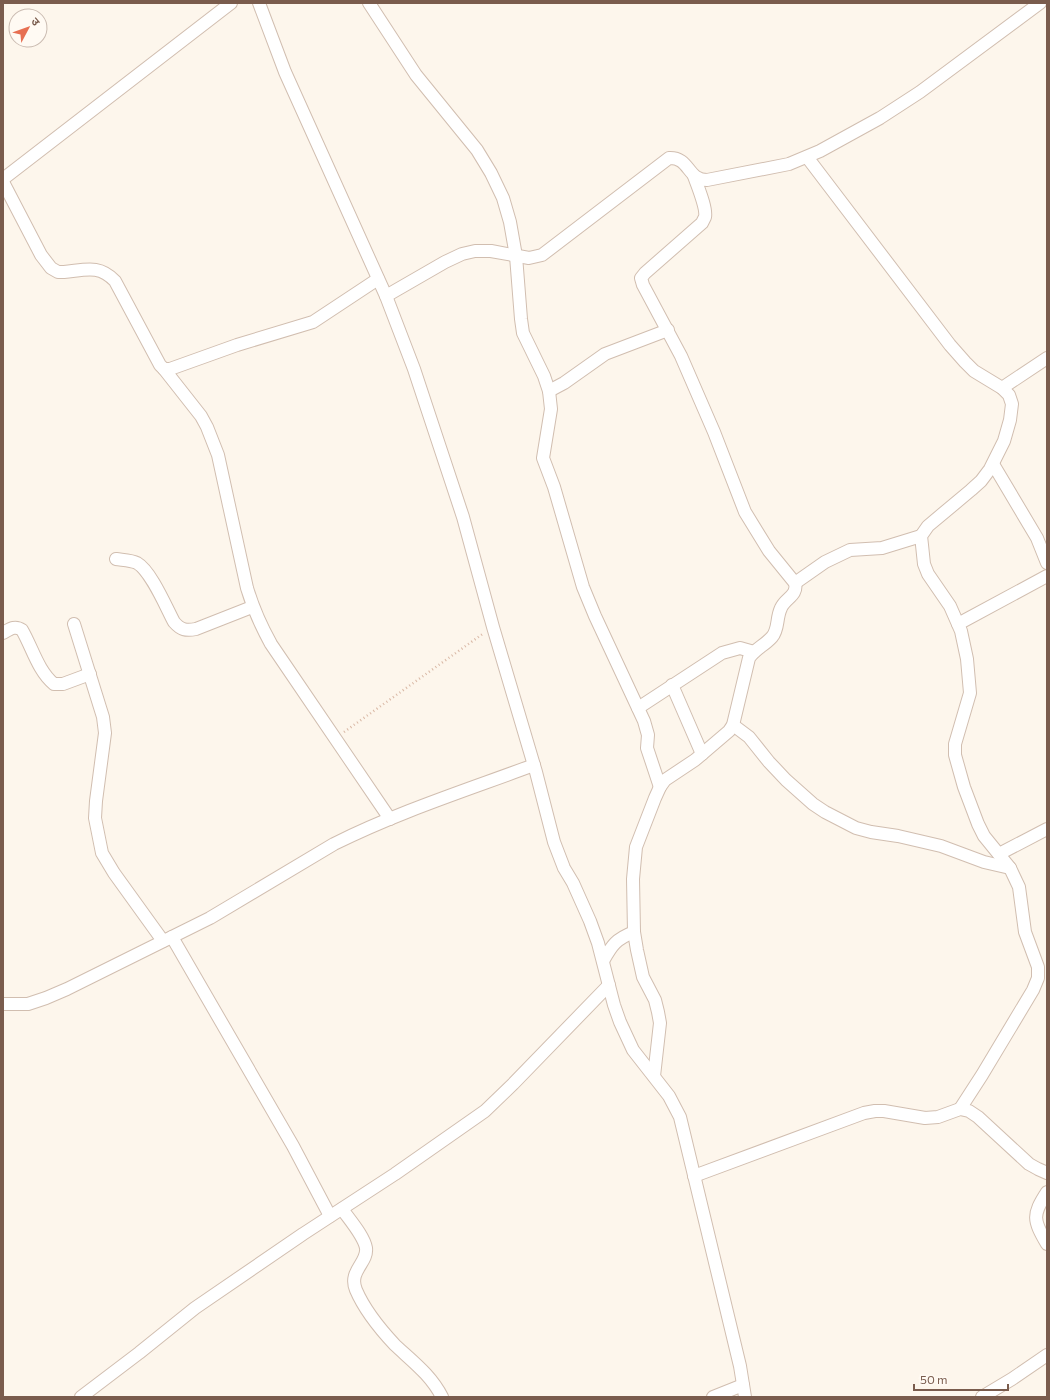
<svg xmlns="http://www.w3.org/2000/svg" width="1050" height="1400" font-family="Commissioner,'Noto Sans Devanagari',sans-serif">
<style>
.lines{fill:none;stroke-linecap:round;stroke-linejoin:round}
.minor-casing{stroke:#d1beb0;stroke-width:14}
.path{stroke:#d9b8a5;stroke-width:2.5;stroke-dasharray:1 3;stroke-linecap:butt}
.minor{stroke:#fff;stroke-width:12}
</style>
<rect width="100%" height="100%" fill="#fdf6ec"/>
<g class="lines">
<g class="minor-casing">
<g id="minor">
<polyline points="259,3 285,72 386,296 414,369 463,517 493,627 536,772 554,842 564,868 573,883 590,921 598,943 614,1005 620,1022 633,1050 669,1096 680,1117 740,1366 745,1397"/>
<polyline points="369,3 416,75 477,150 491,173 503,198 510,222 516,256 521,319 523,333 544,376 549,391 551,409 543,458 554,487 583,587 595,616 644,721 648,735 647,748 660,787"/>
<polyline points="807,157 950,345 965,362 974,371 1002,388 1009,395 1012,404 1010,420 1004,441 990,469 981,481 971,490 928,526 921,536 922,545 924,564 928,574 950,606 961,631 967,659 970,693 955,744 955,755 964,787 978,824 984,836 1010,868 1019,887 1025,932 1038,967 1038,978 1033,990 982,1075 960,1109"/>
<polyline points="3,179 231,3"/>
<path d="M3,182L41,255L51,268L58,272H64C85,270 99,264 115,281L160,365L164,369H170L237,345L313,322L378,279"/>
<path d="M386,296L445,262L462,254L475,251H491L529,258L542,255L669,158C690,157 687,180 707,180L789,164L820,151L880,118L920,92L1040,3"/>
<path d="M164,369L201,416L207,427L218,455L247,588C253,608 261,626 271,644L390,819"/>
<polyline points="1002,388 1047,358"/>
<polyline points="549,391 564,383 605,354 668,330"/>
<polyline points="993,464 1037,538 1047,563"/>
<path d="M116,559C122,560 131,560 137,563C151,571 166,607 174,622C181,630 186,631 196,629L252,607"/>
<polyline points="795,583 825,562 850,550 882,548 921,536"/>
<polyline points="74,624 103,717 105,733 96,801 95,818 102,853 114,873 163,941"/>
<polyline points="958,624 1047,576"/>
<path d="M3,633C10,629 15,625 22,630C32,647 38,671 54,684H63L90,674"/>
<polyline points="672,685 702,754"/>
<polyline points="638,708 722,653 740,648 754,652"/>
<polyline points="733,725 749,737 769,762 786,780 813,804 825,812 856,828 871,832 898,836 941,846 984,862 1010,868"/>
<polyline points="999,854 1047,829"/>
<polyline points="172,937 293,1146 330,1216"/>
<path d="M603,961C612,945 616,939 634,932"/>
<path d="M3,1004H28L46,998L67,989L210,918L334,844C398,812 467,790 534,765"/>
<path d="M654,1076L660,1023L658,1012L655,1000L643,977L637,950L634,932L633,879L636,847L655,798L660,787L665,780L695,760L729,731L733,725L749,658C756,648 764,646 772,637C779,629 776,618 781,608C785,598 798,596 795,583L769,551L745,512L714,432L681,356L643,285L641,278L645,273L702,223C703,221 704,219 705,217C707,208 697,185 694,176"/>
<polyline points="694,1176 864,1113 875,1111 884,1111 925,1118 938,1117 960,1109 969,1111 978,1117 1029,1164 1038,1169 1047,1173"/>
<path d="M1047,1192C1032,1215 1033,1220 1047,1244"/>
<path d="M342,1209C349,1219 364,1236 366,1248C368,1263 348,1271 356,1290C365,1311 380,1329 395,1345C412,1361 431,1375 442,1397"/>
<polyline points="81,1397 139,1353 195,1308 303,1234 395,1174 485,1111 513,1084 609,985"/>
<polyline points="713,1397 743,1385"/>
<polyline points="982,1397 1012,1379 1047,1355"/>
</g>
</g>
<polyline class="path" points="344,732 484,633"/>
<use href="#minor" class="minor"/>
</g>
<rect width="1050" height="1400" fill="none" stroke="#7a5c4d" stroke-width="8"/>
<g transform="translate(28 28) rotate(49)"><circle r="19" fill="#fffaf3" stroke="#cabbb1"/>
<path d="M0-3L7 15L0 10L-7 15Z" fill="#e76f51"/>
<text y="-6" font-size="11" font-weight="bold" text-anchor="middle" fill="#7a5c4d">उ</text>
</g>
<path d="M914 1384v6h94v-6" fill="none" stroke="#7a5c4d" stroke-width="2"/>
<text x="920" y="1384" font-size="12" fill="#7a5c4d" stroke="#fffaf3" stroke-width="3" paint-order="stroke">50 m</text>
</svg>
